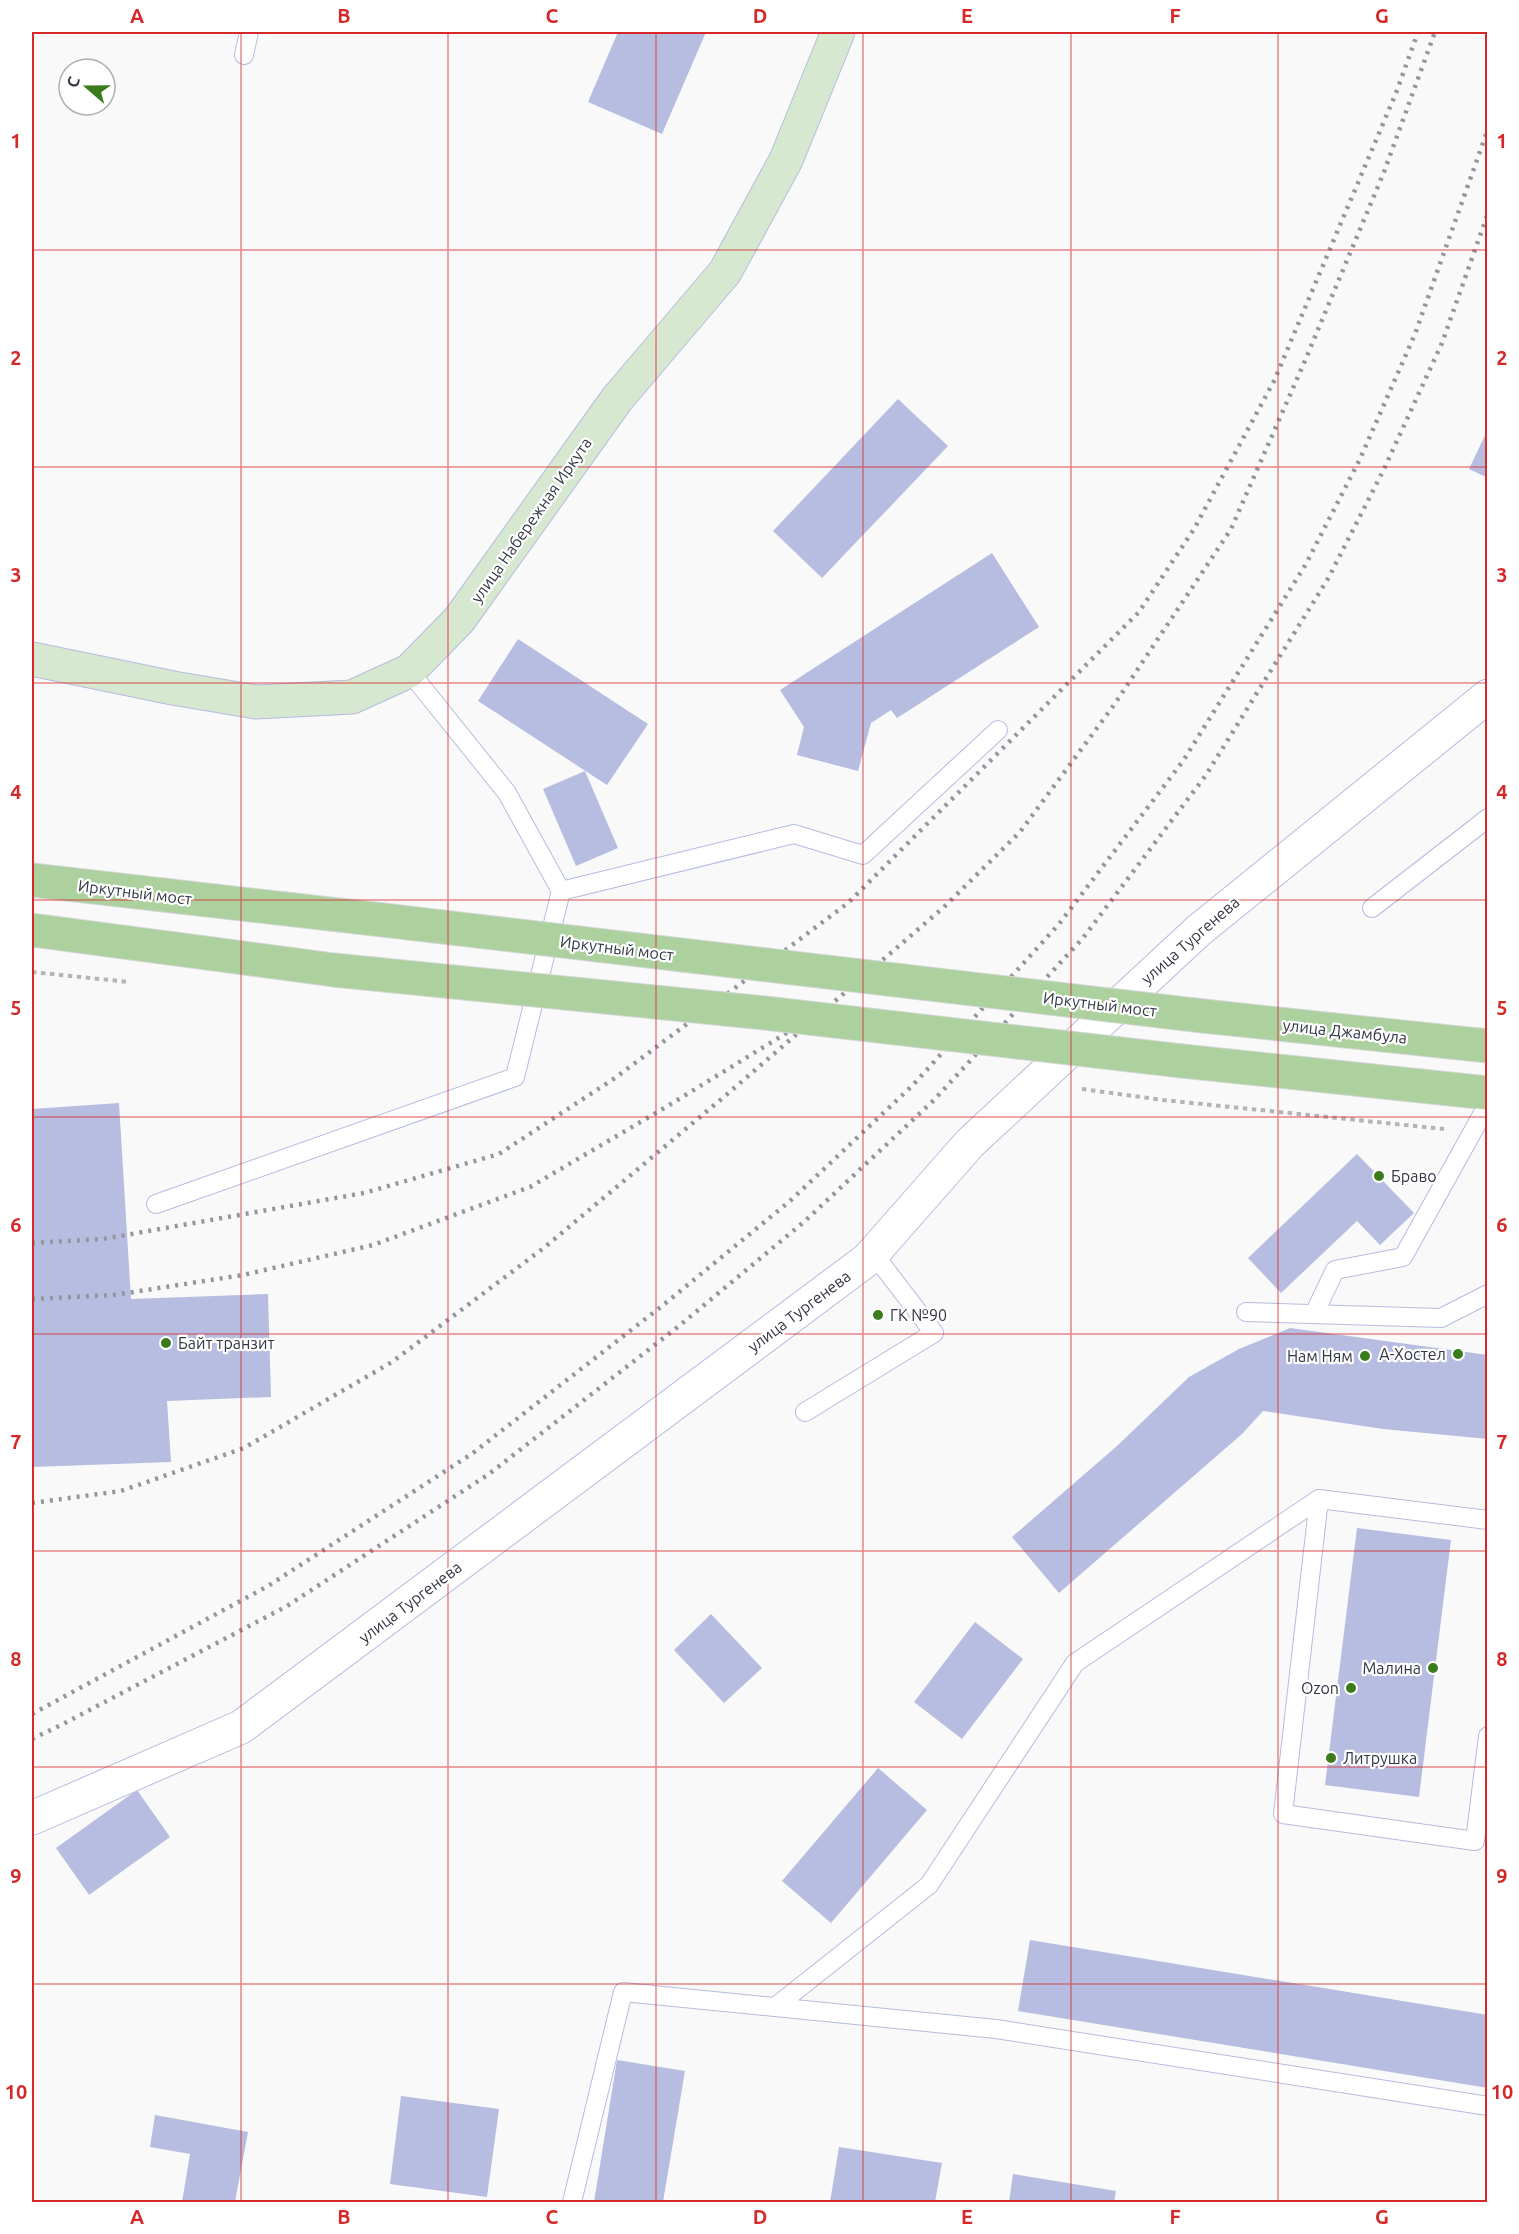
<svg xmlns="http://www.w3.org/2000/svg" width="1519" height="2234" font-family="Ubuntu,sans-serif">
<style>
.building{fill:#b6bde0}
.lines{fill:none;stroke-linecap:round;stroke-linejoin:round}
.lane-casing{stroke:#b5bcdf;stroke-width:20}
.street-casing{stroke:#b5bcdf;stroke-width:35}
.secondary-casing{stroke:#b5bcdf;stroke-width:35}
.primary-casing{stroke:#d6d7d9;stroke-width:35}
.path{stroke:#b3b4b9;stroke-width:4;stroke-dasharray:4.5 4.5;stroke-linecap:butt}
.lane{stroke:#fff;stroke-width:18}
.street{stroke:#fff;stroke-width:33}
.secondary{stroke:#d6e8cf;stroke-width:33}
.primary{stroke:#acd19e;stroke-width:33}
.rail{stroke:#95969d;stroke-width:4.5;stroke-dasharray:3 6;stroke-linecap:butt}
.primary-bridge-casing{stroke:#d6d7d9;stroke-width:35;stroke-linecap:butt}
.primary-bridge{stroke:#acd19e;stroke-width:33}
.grid{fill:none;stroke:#d62828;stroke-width:1.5;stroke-opacity:0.55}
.poi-dot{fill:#3a7b1b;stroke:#fff;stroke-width:2}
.labels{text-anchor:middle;stroke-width:4.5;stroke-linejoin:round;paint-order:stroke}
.street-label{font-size:16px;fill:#333643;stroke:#fff}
.poi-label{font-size:16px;fill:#333643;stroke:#fff;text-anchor:start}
.neatline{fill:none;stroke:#d62828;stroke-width:2}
.grid-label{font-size:20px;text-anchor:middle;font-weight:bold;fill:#d62828}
</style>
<rect width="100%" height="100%" fill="#f9f9f9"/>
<g class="building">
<polygon points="618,32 706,32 662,134 588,102"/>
<polygon points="898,399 948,446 822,578 773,531"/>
<polygon points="1488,429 1488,478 1469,469"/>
<polygon points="992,553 1039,627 897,718 891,710 871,723 858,771 797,755 804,727 780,690"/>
<polygon points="518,639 648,724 607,785 478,701"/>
<polygon points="585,771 618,848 576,866 543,789"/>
<polygon points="119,1103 131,1299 268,1294 271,1397 167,1401 171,1462 32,1467 32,1109"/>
<polygon points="1357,1154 1414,1213 1380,1245 1357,1221 1281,1293 1248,1258"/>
<polygon points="1290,1328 1488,1355 1488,1439 1383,1429 1263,1411 1242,1434 1059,1593 1012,1537 1117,1446 1189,1377 1239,1349"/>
<polygon points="1357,1528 1451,1540 1419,1797 1325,1785"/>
<polygon points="711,1614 762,1668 724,1703 674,1650"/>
<polygon points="975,1622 1023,1659 962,1739 914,1702"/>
<polygon points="878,1768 927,1810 831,1923 782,1881"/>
<polygon points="137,1790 170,1837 89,1895 56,1848"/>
<polygon points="1030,1940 1488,2015 1488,2088 1018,2011"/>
<polygon points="617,2060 685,2071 663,2202 594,2202"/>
<polygon points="401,2096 499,2109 487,2197 390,2184"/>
<polygon points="155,2115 248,2132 235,2202 182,2202 190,2154 150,2147"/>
<polygon points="839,2147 942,2163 935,2202 830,2202"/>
<polygon points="1013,2174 1116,2191 1114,2202 1009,2202"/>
</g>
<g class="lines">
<g class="lane-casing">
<g id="lane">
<polyline points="244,55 249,32"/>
<polyline points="409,671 507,793 561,891 794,834 863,855 998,730"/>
<polyline points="1372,908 1488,818"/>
<polyline points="156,1204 515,1077 561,891"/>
<polyline points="1246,1312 1441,1318 1488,1294"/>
<polyline points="1314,1314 1335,1270 1403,1257 1488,1104"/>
<polyline points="805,1412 934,1333 873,1253"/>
<polyline points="1488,1520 1319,1499 1283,1814 1475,1841 1488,1736"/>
<polyline points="775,2007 929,1885 1075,1663 1319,1499"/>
<polyline points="572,2202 623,1992 996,2029 1488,2106"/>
</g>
</g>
<g class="street-casing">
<polyline id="street" points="32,1818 241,1727 868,1259 970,1143 1198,931 1488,696"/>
</g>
<g class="secondary-casing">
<polyline id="secondary" points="32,659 173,688 256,702 352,697 409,671 459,620 617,399 725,272 786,160 838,32"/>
</g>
<g class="primary-casing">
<g id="primary">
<polyline points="32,880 383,920"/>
<polyline points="32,930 334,970"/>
<polyline points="1203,1016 1488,1046"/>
<polyline points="1182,1061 1488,1093"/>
</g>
</g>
<g class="path">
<polyline points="32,972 129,982"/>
<polyline points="1082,1089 1163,1100 1444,1129"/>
</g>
<use href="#lane" class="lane"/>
<use href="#street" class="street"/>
<use href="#secondary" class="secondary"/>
<use href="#primary" class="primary"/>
<g class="rail">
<polyline points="32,1243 103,1239 364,1193 499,1154 615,1078 848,903 1139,612 1194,529 1274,381 1396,93 1418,32"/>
<polyline points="32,1299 114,1295 243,1275 373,1245 530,1187 666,1107 793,1029"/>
<polyline points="32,1503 121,1491 244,1448 392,1362 545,1247 725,1096 944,907 1020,832 1114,705 1231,529 1304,363 1384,172 1435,32"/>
<polyline points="32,1714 268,1586 473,1453 662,1306 790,1201 913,1085 1059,924 1183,761 1306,564 1360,459 1415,334 1488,129"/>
<polyline points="32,1739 63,1724 287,1606 489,1474 679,1326 805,1221 934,1100 1083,938 1206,775 1329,577 1384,469 1442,343 1488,213"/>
</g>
<g class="primary-bridge-casing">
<g id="primary-bridge">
<polyline points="383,920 1203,1016"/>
<polyline points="334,970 765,1013 1182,1061"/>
</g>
</g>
<use href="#primary-bridge" class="primary-bridge"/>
</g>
<path class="grid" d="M241,32V2202M448,32V2202M656,32V2202M863,32V2202M1071,32V2202M1278,32V2202M32,250H1488M32,467H1488M32,683H1488M32,900H1488M32,1117H1488M32,1334H1488M32,1551H1488M32,1767H1488M32,1984H1488"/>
<g class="poi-dot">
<circle cx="1379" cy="1176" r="6"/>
<circle cx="878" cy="1315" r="6"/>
<circle cx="166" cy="1343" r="6"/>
<circle cx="1458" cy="1354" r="6"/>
<circle cx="1365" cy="1356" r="6"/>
<circle cx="1433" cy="1668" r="6"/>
<circle cx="1351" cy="1688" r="6"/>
<circle cx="1331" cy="1758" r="6"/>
</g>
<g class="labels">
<g class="street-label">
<text transform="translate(531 520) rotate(-55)" y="6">улица Набережная Иркута</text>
<text transform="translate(135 892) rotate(7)" y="6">Иркутный мост</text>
<text transform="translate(1190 940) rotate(-41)" y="6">улица Тургенева</text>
<text transform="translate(617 948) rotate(7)" y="6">Иркутный мост</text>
<text transform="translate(1100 1004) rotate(7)" y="6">Иркутный мост</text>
<text transform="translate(1345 1031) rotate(6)" y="6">улица Джамбула</text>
<text transform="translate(799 1311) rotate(-37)" y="6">улица Тургенева</text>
<text transform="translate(410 1602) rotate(-37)" y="6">улица Тургенева</text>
</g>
<g class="poi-label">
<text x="1391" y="1182">Браво</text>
<text x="890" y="1321">ГК №90</text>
<text x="178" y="1349">Байт транзит</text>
<text x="1446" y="1360" text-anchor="end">А-Хостел</text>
<text x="1353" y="1362" text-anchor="end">Нам Ням</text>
<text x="1421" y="1674" text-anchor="end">Малина</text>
<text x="1339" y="1694" text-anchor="end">Ozon</text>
<text x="1343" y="1764">Литрушка</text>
</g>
</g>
<rect width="1519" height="2234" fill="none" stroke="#ffffff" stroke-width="66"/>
<g transform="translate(87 87) rotate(290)"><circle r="28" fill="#ffffff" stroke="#adafb4" stroke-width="1.5"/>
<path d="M0-4.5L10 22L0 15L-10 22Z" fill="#3a7b1b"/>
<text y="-9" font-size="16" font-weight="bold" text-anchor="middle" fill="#333643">С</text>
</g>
<rect x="33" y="33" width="1453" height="2168" class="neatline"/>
<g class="grid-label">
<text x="137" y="23">A</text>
<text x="344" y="23">B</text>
<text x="552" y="23">C</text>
<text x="760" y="23">D</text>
<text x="967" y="23">E</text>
<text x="1175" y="23">F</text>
<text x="1382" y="23">G</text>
<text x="16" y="148">1</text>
<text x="1502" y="148">1</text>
<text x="16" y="365">2</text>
<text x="1502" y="365">2</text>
<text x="16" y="582">3</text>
<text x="1502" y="582">3</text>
<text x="16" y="799">4</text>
<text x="1502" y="799">4</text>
<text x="16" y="1015">5</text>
<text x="1502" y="1015">5</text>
<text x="16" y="1232">6</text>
<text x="1502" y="1232">6</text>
<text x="16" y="1449">7</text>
<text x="1502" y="1449">7</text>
<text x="16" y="1666">8</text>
<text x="1502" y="1666">8</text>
<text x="16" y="1883">9</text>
<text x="1502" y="1883">9</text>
<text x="16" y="2099">10</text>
<text x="1502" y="2099">10</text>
<text x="137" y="2224">A</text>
<text x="344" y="2224">B</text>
<text x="552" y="2224">C</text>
<text x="760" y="2224">D</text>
<text x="967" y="2224">E</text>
<text x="1175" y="2224">F</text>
<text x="1382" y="2224">G</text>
</g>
</svg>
